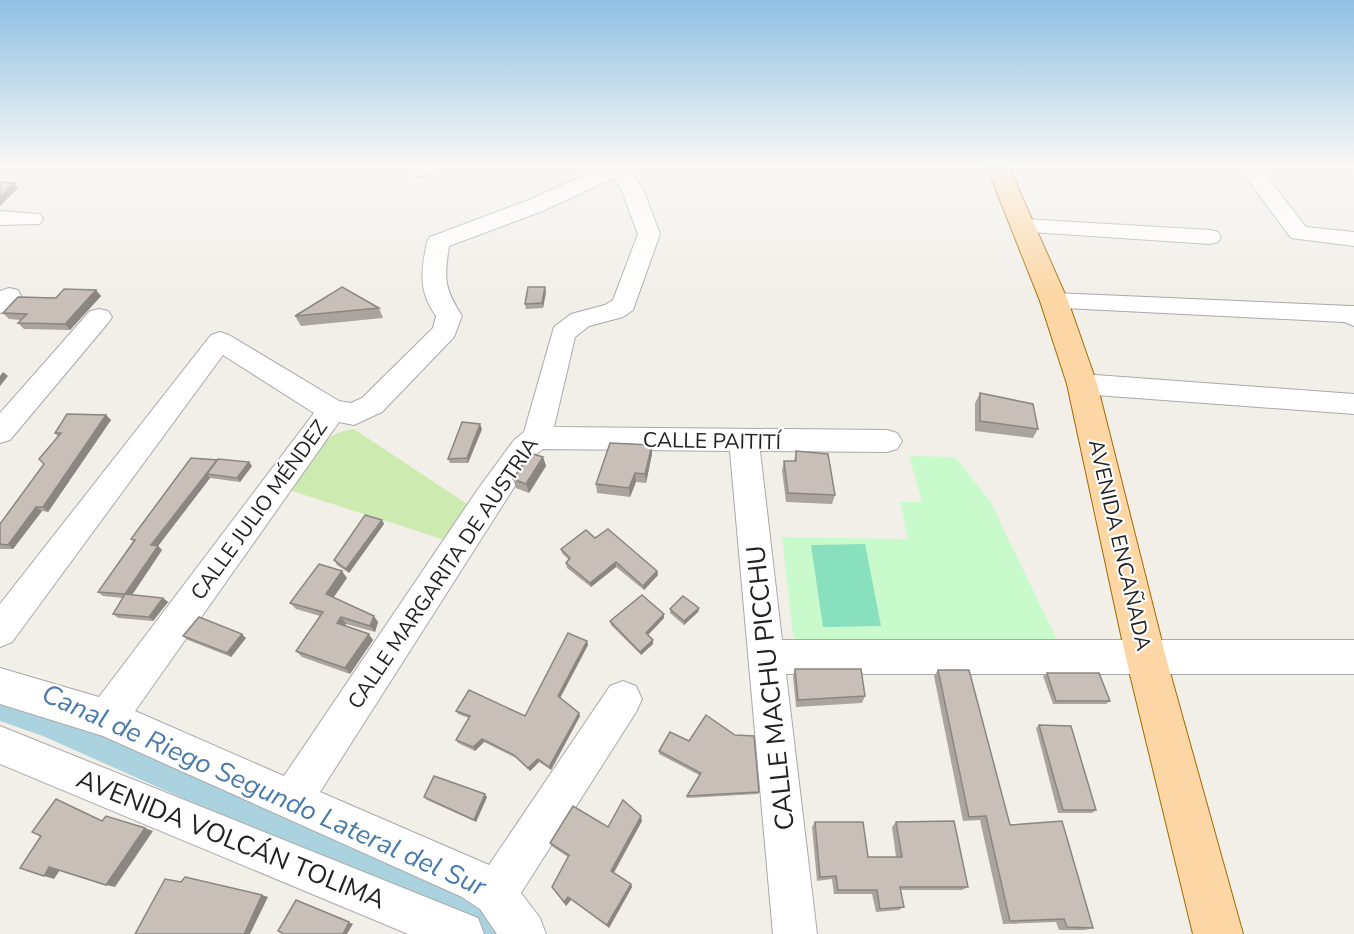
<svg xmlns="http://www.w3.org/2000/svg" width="1354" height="934" font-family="'Nunito Sans',sans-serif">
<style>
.grass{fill:#cdebb0}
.park{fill:#c8facc}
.pitch{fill:#88e0be}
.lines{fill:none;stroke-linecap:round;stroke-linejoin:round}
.canal{fill:#aad3df;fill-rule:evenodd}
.minor-casing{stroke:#a9a9a9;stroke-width:2}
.major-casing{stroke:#a06b00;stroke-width:2}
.minor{fill:#fff;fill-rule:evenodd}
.major{fill:#fcd6a4;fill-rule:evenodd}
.wall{fill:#aba49e}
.shaded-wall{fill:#8b8681}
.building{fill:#c7bfb8;stroke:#8b8681;stroke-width:1.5}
.labels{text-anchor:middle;stroke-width:4.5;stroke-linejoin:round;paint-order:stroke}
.street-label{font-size:21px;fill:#222;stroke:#fff}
.near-street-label{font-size:26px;fill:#222;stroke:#fff}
.near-water-label{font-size:27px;font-style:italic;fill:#4a7aab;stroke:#fff}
</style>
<rect width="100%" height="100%" fill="#f2efe9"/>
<path class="grass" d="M354,429L470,506L448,541L289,490C307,463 320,432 354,429Z"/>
<polygon class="park" points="909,456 955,457 990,501 1060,646 807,647 793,636 782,537 908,539 900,502 922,502"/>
<polygon class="pitch" points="865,544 881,626 823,627 811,545"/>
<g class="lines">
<polygon class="canal" points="0,693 56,713 482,897 503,909 515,934 480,934 458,921 43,736 0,721"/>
<g class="minor-casing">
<g id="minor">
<path d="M414,165H440C434,175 422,178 412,175L409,171Z"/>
<path d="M606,165H626L643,189L660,234L633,310L623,317L589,326L575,337L554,427L887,430L897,433L902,441L897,449L887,452L760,451L782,640H1354V674H786L817,934H773L730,451L543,449L534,456L320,792L489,865L610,686L623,681L636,686L642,699L636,712L521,893L540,918L546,934H497L480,909L462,897L103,736L0,704V668L99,697L314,413L223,355L12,642L0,647V604L211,335L220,332L229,335L339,401L351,403L362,398L433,328L436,316C418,291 421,271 427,242L430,237L529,200ZM614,178L621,189L638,234L613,300L605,305L571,314L554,327L524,432L514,440L478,489L284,776L135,711L339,422L354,425L382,412L454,337L462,316C444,288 444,279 449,246L545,210Z"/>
<polygon points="1237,165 1258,165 1306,227 1354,232 1354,246 1291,238"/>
<polygon points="0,211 40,214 43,219 40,224 0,225"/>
<polygon points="1024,219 1210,230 1218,232 1221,237 1218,242 1210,244 1016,231 1013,226 1016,221"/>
<polygon points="9,288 18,290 21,296 9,311 0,313 0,291"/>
<polygon points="1054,293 1351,306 1354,306 1354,326 1344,322 1045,307 1042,301 1045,295"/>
<polygon points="99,309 108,311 112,317 108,323 10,440 0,443 0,413 90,311"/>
<polygon points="1082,374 1354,394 1354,414 1082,394 1072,391 1068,384 1072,377"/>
<polygon points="0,726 478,918 484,934 408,934 0,764"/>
</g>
</g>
<g class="major-casing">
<polygon id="major" points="986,165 1008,165 1068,301 1097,384 1166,658 1243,934 1193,934 1126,658 1067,384 1040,301"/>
</g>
<use href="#minor" class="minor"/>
<use href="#major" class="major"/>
</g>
<g class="wall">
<polygon points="96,290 101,296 70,330 24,329 18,323 21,320 9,319 3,313 56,298"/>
<polygon points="546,292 543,308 526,309 525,304"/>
<polygon points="379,308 383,318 301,326 295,316"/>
<polygon points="980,393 1038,429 1033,438 975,431 975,403"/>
<polygon points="106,415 111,420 48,512 42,511 13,549 0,549 0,524 44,464 58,437 55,433"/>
<polygon points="482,429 468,463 450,463 448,459"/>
<polygon points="796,451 835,495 832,504 786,502 782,470 784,461 794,461"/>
<polygon points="652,454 646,483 636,482 630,497 597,493 596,484"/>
<polygon points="543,457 546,466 529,493 516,488 513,479"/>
<polygon points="191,458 249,462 252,466 240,482 210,478 158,546 162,550 132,595 163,598 168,602 153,621 118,618 113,614 123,598 103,596 98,592 133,541 131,539"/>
<polygon points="382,520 384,524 349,573 337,565 334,560"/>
<polygon points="595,538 657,571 658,575 644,590 616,567 591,587 567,568 566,563 569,560 562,553 561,549"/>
<polygon points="347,578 333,598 378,622 375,632 346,624 345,625 373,640 350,674 302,657 296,651 320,616 296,609 290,603"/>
<polygon points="699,608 698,612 684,625 670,613 670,609"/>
<polygon points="664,614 664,618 648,635 653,644 641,655 611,625 610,621"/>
<polygon points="183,636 246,638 231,657 188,640"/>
<polygon points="588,645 560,698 579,713 580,716 551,770 539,762 530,771 516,758 484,742 475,751 458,743 456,740 469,718 458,714 456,711 525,716"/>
<polygon points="795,669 865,696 862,703 796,707 793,676"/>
<polygon points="938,670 1010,825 1093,928 1085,930 1059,930 1056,922 1003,924 980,820 963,821 934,676"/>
<polygon points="1047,673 1110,701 1106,704 1053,704 1043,676"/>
<polygon points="1039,725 1096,810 1092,813 1058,813 1036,728"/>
<polygon points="659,751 759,792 758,794 687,798 687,796 699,775 659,754"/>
<polygon points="424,797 487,797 476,822 427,800"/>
<polygon points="642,821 614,873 631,884 632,887 609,928 571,900 566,906 552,887 568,857 553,847 550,843 608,827"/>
<polygon points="815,822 868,857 896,857 892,827 896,822 968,887 962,890 900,890 904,907 899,910 876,912 872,894 834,894 832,879 817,881 812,827"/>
</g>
<g class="shaded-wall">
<polygon points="14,183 18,188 0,206 0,197"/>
<polygon points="545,287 546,292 543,308 542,303"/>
<polygon points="96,290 101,296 70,330 65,324"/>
<polygon points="3,372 8,376 0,386 0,376"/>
<polygon points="106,415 111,420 48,512 43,507"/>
<polygon points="480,424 482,429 468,463 467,458"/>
<polygon points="652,445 652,454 646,483 645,474"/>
<polygon points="543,457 546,466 529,493 526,484"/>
<polygon points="217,460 207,474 210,478 158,546 162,550 130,598 125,594 151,545"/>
<polygon points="249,462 252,466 240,482 237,478"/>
<polygon points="635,473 636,482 630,497 629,488"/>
<polygon points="36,507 42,511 13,549 8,545"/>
<polygon points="382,520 384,524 349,573 346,569"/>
<polygon points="616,562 616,567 591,587 590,583"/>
<polygon points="342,571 347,578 331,601 326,594"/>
<polygon points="657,571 658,575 644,590 643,586"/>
<polygon points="163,598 168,602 153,621 149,617"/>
<polygon points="699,608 698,612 684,625 684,621"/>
<polygon points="664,614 664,618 646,637 646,633"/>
<polygon points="374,616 378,622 375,632 370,626"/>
<polygon points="341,617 346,624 342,629 337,623"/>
<polygon points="242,634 246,638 231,657 227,653"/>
<polygon points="369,634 373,640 350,674 345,668"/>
<polygon points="653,640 653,644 641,655 640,652"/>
<polygon points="587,641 588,645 559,700 558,696"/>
<polygon points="579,713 580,716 551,770 549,767"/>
<polygon points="482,739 484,742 475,751 473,747"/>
<polygon points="538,759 539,762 530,771 528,768"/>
<polygon points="485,794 487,797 476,822 474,820"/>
<polygon points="641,816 642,821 612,875 611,871"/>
<polygon points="145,828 153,831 115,887 106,885"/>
<polygon points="49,867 60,870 54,879 44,876"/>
<polygon points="631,884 632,887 609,928 607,925"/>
<polygon points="262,895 268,897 250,934 244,934"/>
<polygon points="568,897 571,900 566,906 564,902"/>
<polygon points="296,900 353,924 347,934 343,934"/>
</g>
<g class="building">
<polygon points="0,182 14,183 0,197"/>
<polygon points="342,287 379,308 295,316"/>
<polygon points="528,287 545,287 542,303 525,304"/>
<polygon points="64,289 96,290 65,324 18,323 27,314 3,313 18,297 56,298"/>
<polygon points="980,393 1033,404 1038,429 980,421"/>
<polygon points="67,414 106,415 43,507 36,507 8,545 0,544 0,524 44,464 39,459 61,433 55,433"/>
<polygon points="462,422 480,424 467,458 448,459"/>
<polygon points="610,443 652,445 645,474 635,473 629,488 596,484"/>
<polygon points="796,451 828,454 835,495 788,493 784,461 796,461"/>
<polygon points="530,453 543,457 526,484 513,479"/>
<polygon points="191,458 217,460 151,545 158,546 125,594 98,592 135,540 131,539"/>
<polygon points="218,459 249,462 237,478 207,474"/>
<polygon points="365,515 382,520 346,569 334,560"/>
<polygon points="608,529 657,571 643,586 616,562 590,583 566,563 570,558 561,549 586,530 595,538"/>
<polygon points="319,564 342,571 326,594 374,616 370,626 341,617 337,623 369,634 345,668 296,651 323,612 290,603"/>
<polygon points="125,594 163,598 149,617 113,614"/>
<polygon points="642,595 664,614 646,633 653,640 640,652 610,621"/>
<polygon points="683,596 699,608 684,621 670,609"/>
<polygon points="199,617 242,634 227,653 183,636"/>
<polygon points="568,633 587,641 558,696 579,713 549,767 538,759 528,768 514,755 482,739 473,747 456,740 470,716 456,711 469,690 525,716"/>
<polygon points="795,669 861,669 865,696 798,700"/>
<polygon points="938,670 969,670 1010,825 1062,821 1093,928 1067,927 1064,919 1010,921 986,816 969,817"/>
<polygon points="1047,673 1099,673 1110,701 1056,701"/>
<polygon points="706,715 735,735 754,736 759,792 687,796 701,773 659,751 670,732 689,741"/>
<polygon points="1039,725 1071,726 1096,810 1063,810"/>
<polygon points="434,776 485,794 474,820 424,797"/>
<polygon points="56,799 102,821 106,816 145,828 106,885 49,867 44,876 20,868 41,836 32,832"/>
<polygon points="623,800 641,816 611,871 631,884 607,925 568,897 564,902 552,887 569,855 550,843 573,806 608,827"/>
<polygon points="954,821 968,887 900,887 904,907 880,909 877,890 838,890 836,876 820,877 815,822 863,822 868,857 902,857 896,822"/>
<polygon points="185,877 262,895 244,934 135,934 165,879 181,882"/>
<polygon points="296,900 349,922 343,934 284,934 278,931"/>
</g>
<linearGradient id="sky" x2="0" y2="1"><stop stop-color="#8fc0e4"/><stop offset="0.56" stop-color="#f9f8f5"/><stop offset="1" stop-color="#f9f8f5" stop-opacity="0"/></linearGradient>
<rect width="1354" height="296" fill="url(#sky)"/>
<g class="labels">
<g class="street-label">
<text transform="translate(712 441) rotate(1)" y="7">CALLE PAITITÍ</text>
<text transform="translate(259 510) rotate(-54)" y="7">CALLE JULIO MÉNDEZ</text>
<text transform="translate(1120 545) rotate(77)" y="7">AVENIDA ENCAÑADA</text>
<text transform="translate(443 573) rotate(-56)" y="7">CALLE MARGARITA DE AUSTRIA</text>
</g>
<g class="near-street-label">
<text transform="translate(770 688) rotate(-96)" y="9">CALLE MACHU PICCHU</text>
<text transform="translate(231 839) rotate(22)" y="9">AVENIDA VOLCÁN TOLIMA</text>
</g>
<g class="near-water-label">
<text transform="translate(264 790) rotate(24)" y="9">Canal de Riego Segundo Lateral del Sur</text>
</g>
</g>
</svg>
